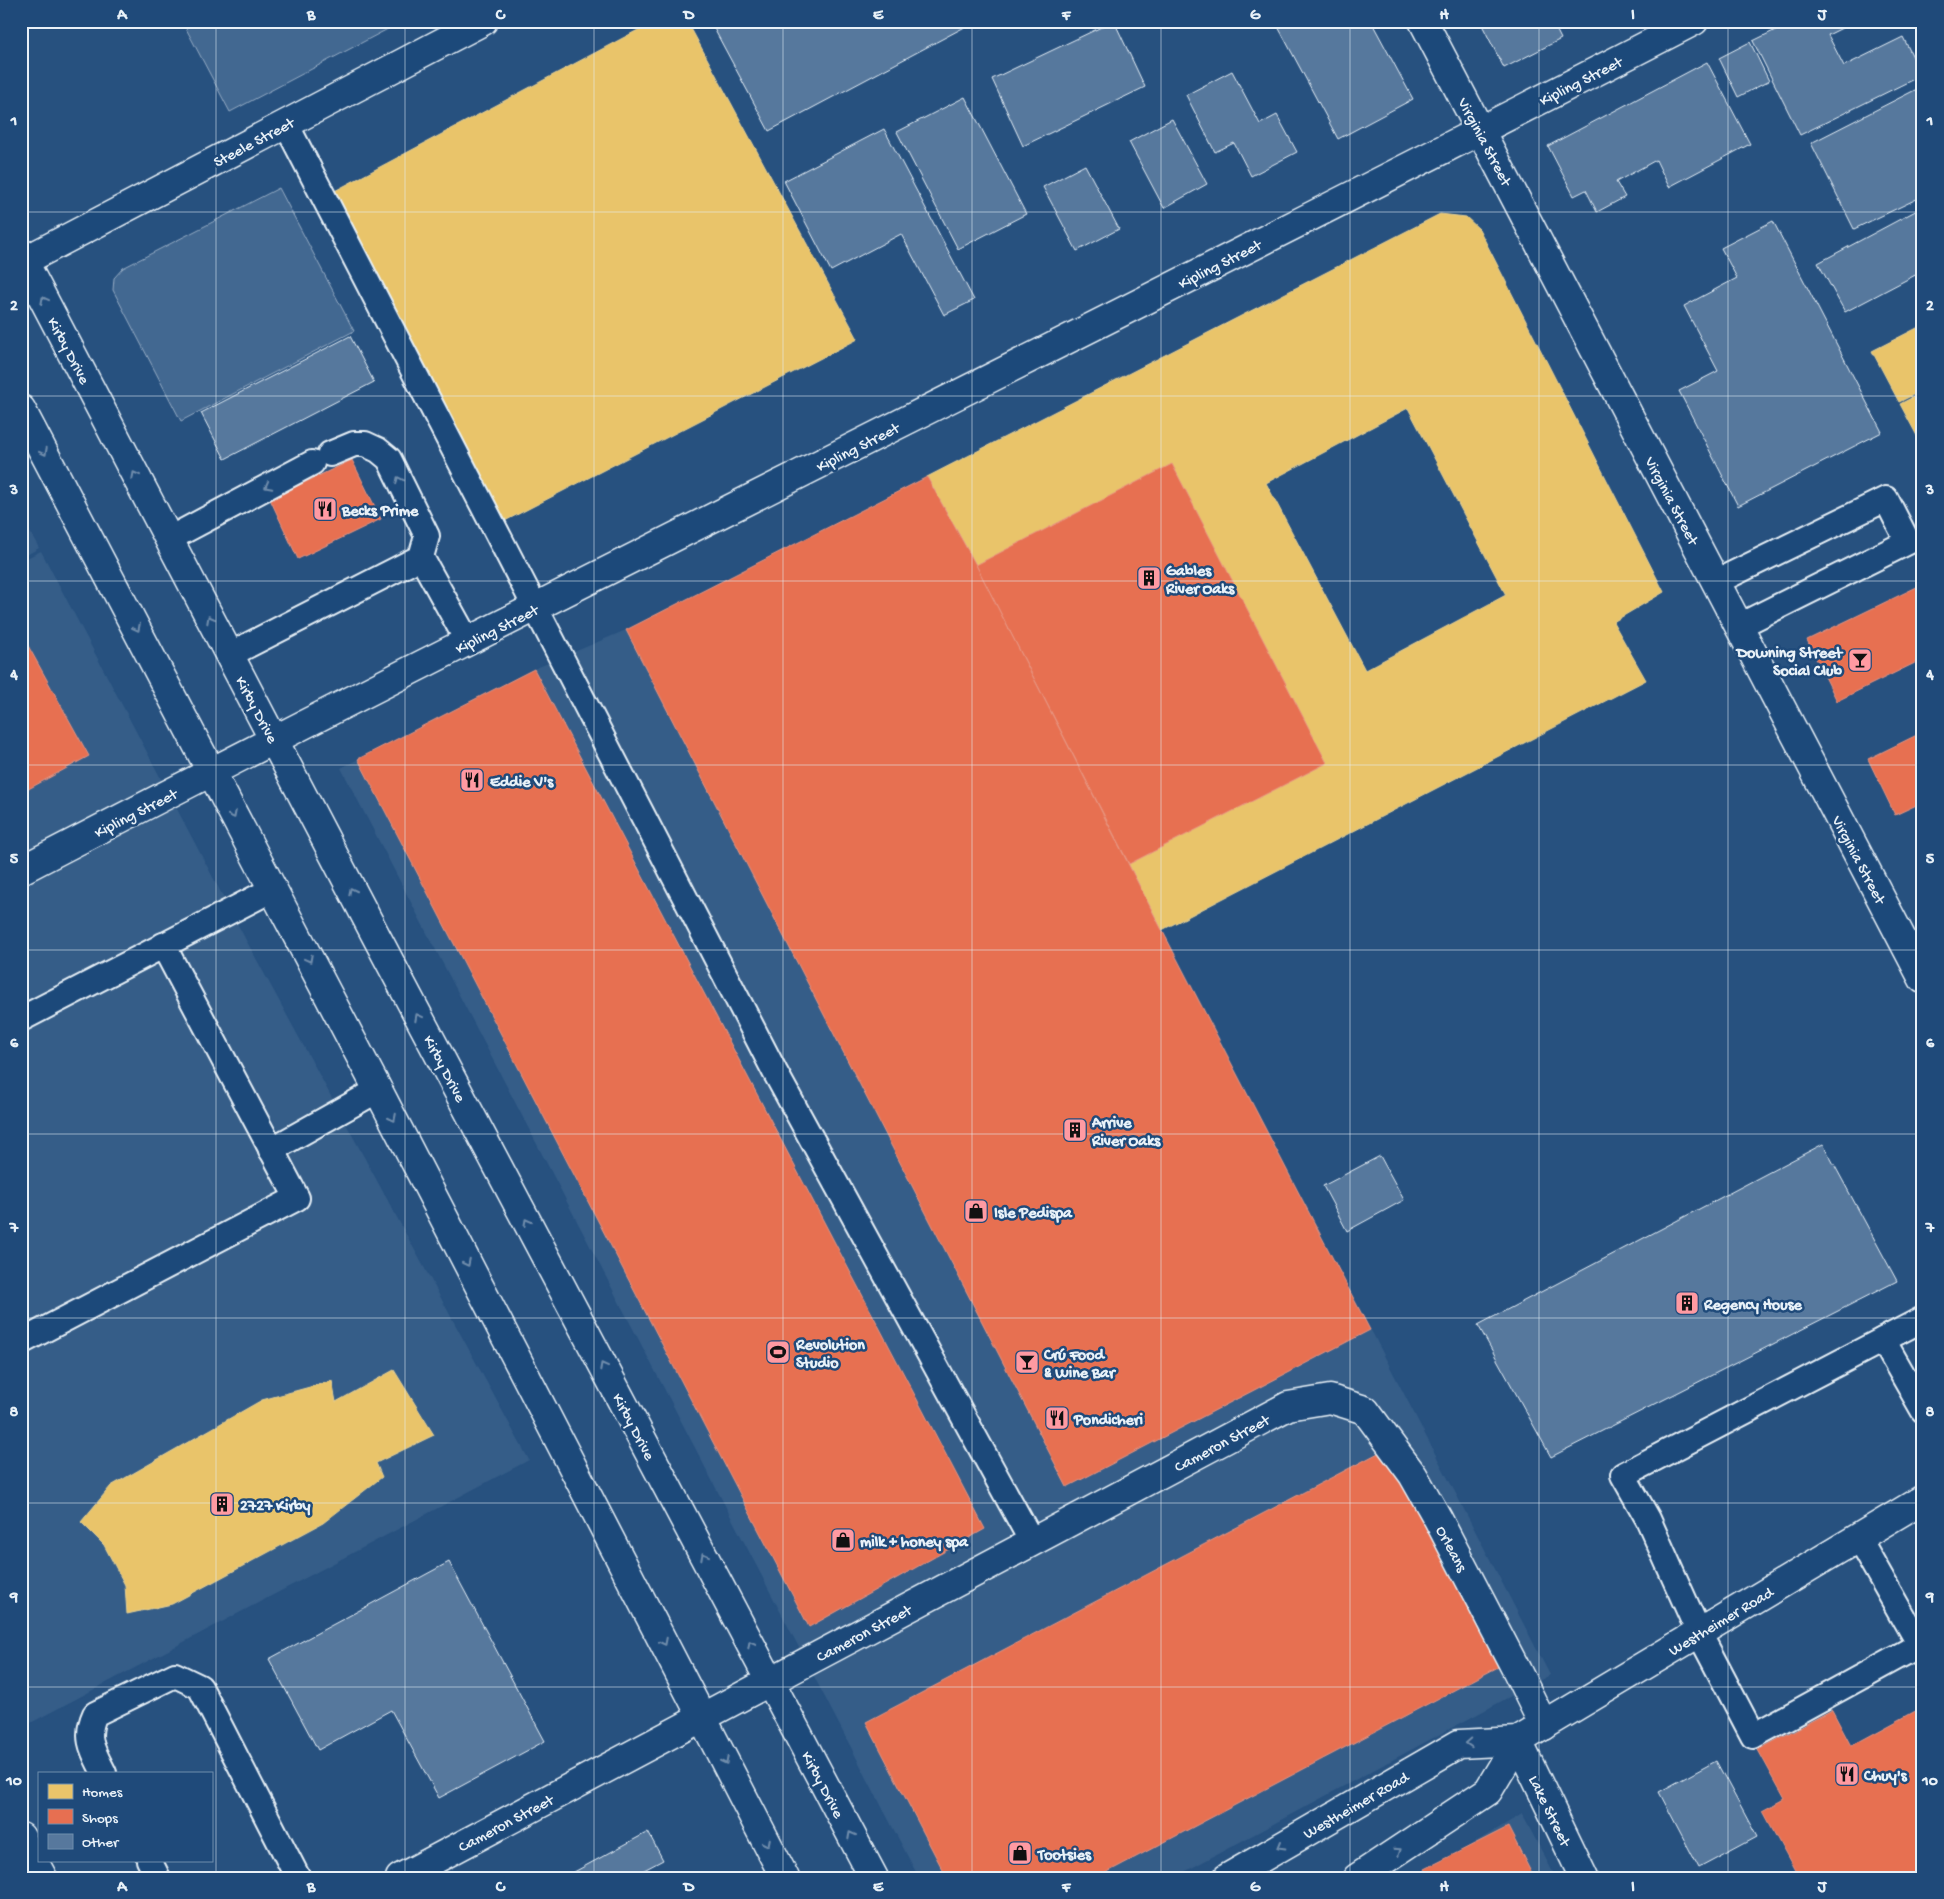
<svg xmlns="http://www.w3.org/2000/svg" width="1944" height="1899" font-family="'Gochi Hand',sans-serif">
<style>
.built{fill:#355d88}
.green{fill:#436891;stroke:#96acc4}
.homes{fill:#e9c46a;stroke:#e9d295;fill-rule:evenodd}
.shops{fill:#e76f51;stroke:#e79683}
.building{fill:#57789d;stroke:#e8f1f8}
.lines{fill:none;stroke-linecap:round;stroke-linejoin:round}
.service-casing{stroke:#e8f1f8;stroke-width:28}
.minor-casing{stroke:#e8f1f8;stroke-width:31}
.secondary-casing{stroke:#e8f1f8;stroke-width:31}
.primary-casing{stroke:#e8f1f8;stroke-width:31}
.service{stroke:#1f4a7a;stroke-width:24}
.minor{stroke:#1f4a7a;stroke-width:28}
.secondary{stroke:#1f4a7a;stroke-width:28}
.primary{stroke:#1f4a7a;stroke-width:28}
.oneway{stroke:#6f8dac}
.grid{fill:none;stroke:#e8f1f8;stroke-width:1;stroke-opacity:0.55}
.labels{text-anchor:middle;stroke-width:5;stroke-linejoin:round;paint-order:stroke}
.street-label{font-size:16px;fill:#e8f1f8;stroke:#1f4a7a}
.poi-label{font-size:16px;font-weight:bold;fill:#e8f1f8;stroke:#1f4a7a;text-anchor:start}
.neatline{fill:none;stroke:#e8f1f8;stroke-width:2}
.grid-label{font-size:16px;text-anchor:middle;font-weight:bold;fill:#e8f1f8}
</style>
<rect width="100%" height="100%" fill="#27517f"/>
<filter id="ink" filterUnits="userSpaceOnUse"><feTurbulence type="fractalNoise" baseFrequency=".02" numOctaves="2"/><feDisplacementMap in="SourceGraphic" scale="10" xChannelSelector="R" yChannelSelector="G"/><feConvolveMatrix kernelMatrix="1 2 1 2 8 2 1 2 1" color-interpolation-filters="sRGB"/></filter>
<g filter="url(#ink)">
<g class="built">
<polygon points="21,516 39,548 21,558"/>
<polygon points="41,551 247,942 529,1460 21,1728 21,561"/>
<polygon points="626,630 1129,864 1550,1675 1173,1878 919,1878 341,768 534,669"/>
<polygon points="1522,1814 1556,1878 1416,1878"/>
</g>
<g class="green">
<polygon points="182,21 403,21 230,112"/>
<polygon points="279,188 354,331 181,421 113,290 114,278 123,268"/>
</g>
<g class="homes">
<polygon points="655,21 687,21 858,339 497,525 329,194"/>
<path d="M1440,214L1466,217L1479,229L1664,592L1613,622L1646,680L1162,930L976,565L927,477ZM1408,408L1506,595L1365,670L1266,483Z"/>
<polygon points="1923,325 1923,390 1899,402 1872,351"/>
<polygon points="1923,392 1923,447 1900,404"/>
<polygon points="394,1370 434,1435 376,1463 382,1477 323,1523 172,1604 127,1614 125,1585 104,1545 81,1522 111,1486 262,1400 332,1381 336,1402"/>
</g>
<g class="shops">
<polygon points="352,460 381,519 298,559 270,499"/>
<polygon points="1172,464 1327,763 1129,864 976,565"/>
<polygon points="927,477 976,565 1162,930 1370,1330 1067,1487 626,630"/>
<polygon points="1923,584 1923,659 1837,701 1807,640"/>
<polygon points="21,633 89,756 21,793"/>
<polygon points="534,669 985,1529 809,1627 358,759"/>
<polygon points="1923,732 1923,802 1895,815 1868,759"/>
<polygon points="1386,1449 1500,1666 1096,1878 947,1878 866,1722"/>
<polygon points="1923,1707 1923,1878 1799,1878 1763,1811 1785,1799 1758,1750 1832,1710 1851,1746"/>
<polygon points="1508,1827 1534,1878 1429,1878 1425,1869"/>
</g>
<g class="building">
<polygon points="710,21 976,21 769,131"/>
<polygon points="1114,21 1145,87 1023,146 992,79"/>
<polygon points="1275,21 1371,21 1413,99 1338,139"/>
<polygon points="1480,21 1552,21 1561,39 1504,68"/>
<polygon points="1794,21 1846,21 1848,25 1828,35 1844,66 1903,37 1922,75 1800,135 1753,41"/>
<polygon points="1750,42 1769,81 1738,97 1719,58"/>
<polygon points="1707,62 1750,144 1669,187 1656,160 1616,182 1625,197 1597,212 1586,190 1574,196 1548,146"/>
<polygon points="1232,71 1260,124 1277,115 1297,152 1251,176 1234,143 1215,152 1186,95"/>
<polygon points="1917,89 1923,102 1923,196 1854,229 1811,143"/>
<polygon points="965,97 1026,214 958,249 897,132"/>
<polygon points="1172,119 1207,184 1164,208 1129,142"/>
<polygon points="884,129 974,300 944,315 901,234 831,271 784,181"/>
<polygon points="1085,165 1119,229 1077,251 1043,187"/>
<polygon points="1923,207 1923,271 1845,312 1818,263"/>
<polygon points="1773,221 1882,432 1738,506 1679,391 1718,371 1684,306 1737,278 1721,248"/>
<polygon points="350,336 374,382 225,459 201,413"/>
<polygon points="1823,1144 1897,1281 1551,1457 1478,1325"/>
<polygon points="1380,1156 1404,1200 1347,1231 1323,1186"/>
<polygon points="449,1562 545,1741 439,1798 391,1710 318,1750 269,1659"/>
<polygon points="1716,1761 1757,1837 1699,1868 1659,1792"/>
<polygon points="648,1832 663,1860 629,1878 563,1878"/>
</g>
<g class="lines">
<g class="service-casing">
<g id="service">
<polyline points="286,124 775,1072 1032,1542"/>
<polyline points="330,454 354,444 365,444 378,450 389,459 427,536 421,557"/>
<polyline points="169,539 312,463"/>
<polyline points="1716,582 1886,499 1908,542 1739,626"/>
<polyline points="229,655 421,557 468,642"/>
<polyline points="21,1019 273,889"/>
<polyline points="271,1150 378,1090"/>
<polyline points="1923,1319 1623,1475 1648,1519 1699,1633 1753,1736 1923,1643"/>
<polyline points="1883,1340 1923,1410"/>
<polyline points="21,1342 297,1198 163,945"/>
<polyline points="1858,1537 1923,1652"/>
<path d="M104,1773C93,1751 84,1738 95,1714L175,1675L200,1687L298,1878"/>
<polyline points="149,1860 158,1878"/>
</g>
</g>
<g class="minor-casing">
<g id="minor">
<polyline points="1423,21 1923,979"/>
<polyline points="24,261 483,21"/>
<path d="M21,870C576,582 1138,308 1694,21"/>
<polyline points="1518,1741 1584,1878"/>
<polyline points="21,1837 43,1878"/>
<polyline points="400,1878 1288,1406 1330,1399 1365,1410 1413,1475 1438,1519 1517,1671 1544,1726"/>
</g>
</g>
<g class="secondary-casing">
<g id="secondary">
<polyline points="21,256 375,934 874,1878"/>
<polyline points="21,409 378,1090 785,1878"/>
</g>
</g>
<g class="primary-casing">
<g id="primary">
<polyline points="1227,1878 1459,1744 1518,1741 1923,1499"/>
<polyline points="1357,1878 1488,1791 1518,1741"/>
</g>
</g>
<use href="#service" class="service"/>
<use href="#minor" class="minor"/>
<use href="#secondary" class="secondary"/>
<use href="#primary" class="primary"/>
</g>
<defs><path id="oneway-chevron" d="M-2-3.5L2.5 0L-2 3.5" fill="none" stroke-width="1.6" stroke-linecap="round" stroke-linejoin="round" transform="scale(1.25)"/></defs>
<g class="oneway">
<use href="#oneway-chevron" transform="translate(44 300) rotate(-118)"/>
<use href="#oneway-chevron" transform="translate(44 452) rotate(62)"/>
<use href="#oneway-chevron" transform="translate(135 475) rotate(-118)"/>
<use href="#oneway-chevron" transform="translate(399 480) rotate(-116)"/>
<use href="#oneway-chevron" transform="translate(268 486) rotate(152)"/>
<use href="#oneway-chevron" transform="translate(210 619) rotate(-118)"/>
<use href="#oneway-chevron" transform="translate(137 628) rotate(63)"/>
<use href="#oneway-chevron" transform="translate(233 815) rotate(63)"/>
<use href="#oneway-chevron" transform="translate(352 891) rotate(-117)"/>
<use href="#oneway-chevron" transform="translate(309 959) rotate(62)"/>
<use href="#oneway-chevron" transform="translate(418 1017) rotate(-118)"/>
<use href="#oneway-chevron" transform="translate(393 1118) rotate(63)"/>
<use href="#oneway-chevron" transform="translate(527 1222) rotate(-118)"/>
<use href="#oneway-chevron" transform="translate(467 1263) rotate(63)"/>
<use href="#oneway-chevron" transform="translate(603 1366) rotate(-118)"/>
<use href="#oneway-chevron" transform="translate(704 1556) rotate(-118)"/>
<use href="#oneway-chevron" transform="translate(664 1642) rotate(63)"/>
<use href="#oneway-chevron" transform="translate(751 1644) rotate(-118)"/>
<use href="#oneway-chevron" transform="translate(1469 1743) rotate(177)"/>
<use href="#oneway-chevron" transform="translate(725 1761) rotate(63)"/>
<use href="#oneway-chevron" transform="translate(851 1835) rotate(-118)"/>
<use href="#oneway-chevron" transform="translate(767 1843) rotate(63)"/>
<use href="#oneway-chevron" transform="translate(1281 1846) rotate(150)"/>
<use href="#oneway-chevron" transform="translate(1398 1851) rotate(-33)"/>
</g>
</g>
<path class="grid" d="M216,21V1878M405,21V1878M594,21V1878M783,21V1878M972,21V1878M1161,21V1878M1350,21V1878M1539,21V1878M1728,21V1878M21,212H1923M21,396H1923M21,581H1923M21,765H1923M21,950H1923M21,1134H1923M21,1318H1923M21,1503H1923M21,1687H1923"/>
<defs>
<g id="restaurant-square" transform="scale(1.25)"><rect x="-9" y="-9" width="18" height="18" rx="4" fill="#ff9aa2" stroke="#1f4a7a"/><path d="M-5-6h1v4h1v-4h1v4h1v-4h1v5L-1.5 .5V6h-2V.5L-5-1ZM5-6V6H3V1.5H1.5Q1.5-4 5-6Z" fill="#111"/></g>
<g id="building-square" transform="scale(1.25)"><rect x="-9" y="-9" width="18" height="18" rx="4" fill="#ff9aa2" stroke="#1f4a7a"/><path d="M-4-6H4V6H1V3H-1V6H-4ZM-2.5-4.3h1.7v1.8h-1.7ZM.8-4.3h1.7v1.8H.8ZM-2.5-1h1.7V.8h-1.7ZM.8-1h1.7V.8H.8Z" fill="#111"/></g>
<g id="bar-square" transform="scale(1.25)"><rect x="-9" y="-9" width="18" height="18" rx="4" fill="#ff9aa2" stroke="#1f4a7a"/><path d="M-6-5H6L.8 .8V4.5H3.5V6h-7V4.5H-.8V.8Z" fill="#111"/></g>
<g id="shop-square" transform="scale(1.25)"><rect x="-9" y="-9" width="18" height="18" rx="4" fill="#ff9aa2" stroke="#1f4a7a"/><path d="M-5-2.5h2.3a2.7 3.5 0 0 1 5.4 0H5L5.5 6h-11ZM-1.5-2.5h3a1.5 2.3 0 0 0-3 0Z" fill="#111"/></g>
<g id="stadium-square" transform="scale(1.25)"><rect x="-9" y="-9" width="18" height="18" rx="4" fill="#ff9aa2" stroke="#1f4a7a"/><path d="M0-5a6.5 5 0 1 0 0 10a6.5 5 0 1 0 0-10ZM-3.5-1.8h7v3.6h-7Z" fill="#111"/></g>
</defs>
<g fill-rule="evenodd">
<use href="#restaurant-square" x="325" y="509"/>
<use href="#building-square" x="1149" y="578"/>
<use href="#bar-square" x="1860" y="660"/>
<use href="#restaurant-square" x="472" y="780"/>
<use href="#building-square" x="1075" y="1130"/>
<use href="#shop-square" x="976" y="1211"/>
<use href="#building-square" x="1687" y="1303"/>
<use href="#stadium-square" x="778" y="1352"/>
<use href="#bar-square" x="1027" y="1362"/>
<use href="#restaurant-square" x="1057" y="1418"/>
<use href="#building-square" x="222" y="1504"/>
<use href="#shop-square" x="843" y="1540"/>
<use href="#restaurant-square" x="1847" y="1774"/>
<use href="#shop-square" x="1020" y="1853"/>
</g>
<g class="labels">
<g class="street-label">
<text transform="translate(1580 80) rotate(-27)" y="6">Kipling Street</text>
<text transform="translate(253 141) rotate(-28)" y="6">Steele Street</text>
<text transform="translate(1486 141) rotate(62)" y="6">Virginia Street</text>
<text transform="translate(1219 263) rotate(-27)" y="6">Kipling Street</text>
<text transform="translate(70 350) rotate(62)" y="6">Kirby Drive</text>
<text transform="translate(857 446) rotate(-27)" y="6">Kipling Street</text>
<text transform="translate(1673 500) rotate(62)" y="6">Virginia Street</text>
<text transform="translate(496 628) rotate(-27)" y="6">Kipling Street</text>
<text transform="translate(258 709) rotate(62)" y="6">Kirby Drive</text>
<text transform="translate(135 812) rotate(-27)" y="6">Kipling Street</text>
<text transform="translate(1860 859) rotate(62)" y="6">Virginia Street</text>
<text transform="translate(446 1068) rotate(62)" y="6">Kirby Drive</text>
<text transform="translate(635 1426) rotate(62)" y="6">Kirby Drive</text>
<text transform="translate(1221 1442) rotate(-28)" y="6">Cameron Street</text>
<text transform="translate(1453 1548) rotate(62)" y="6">Orleans</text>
<text transform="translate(1720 1620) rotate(-31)" y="6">Westheimer Road</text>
<text transform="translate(863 1632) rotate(-28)" y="6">Cameron Street</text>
<text transform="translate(824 1784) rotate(62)" y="6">Kirby Drive</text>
<text transform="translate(1355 1804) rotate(-30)" y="6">Westheimer Road</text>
<text transform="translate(1551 1810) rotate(64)" y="6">Lake Street</text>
<text transform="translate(505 1822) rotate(-28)" y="6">Cameron Street</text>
</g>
<g class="poi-label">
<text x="342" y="515">Becks Prime</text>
<text x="1166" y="575">Gables<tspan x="1166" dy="18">River Oaks</tspan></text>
<text x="1842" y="657" text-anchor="end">Downing Street<tspan x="1842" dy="18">Social Club</tspan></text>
<text x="490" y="786">Eddie V's</text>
<text x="1092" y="1127">Arrive<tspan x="1092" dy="18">River Oaks</tspan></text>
<text x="994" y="1217">Isle Pedispa</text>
<text x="1704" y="1309">Regency House</text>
<text x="796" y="1349">Revolution<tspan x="796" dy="18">Studio</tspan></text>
<text x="1044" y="1359">Crú Food<tspan x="1044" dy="18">&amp; Wine Bar</tspan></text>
<text x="1074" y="1424">Pondicheri</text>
<text x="240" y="1510">2727 Kirby</text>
<text x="860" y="1546">milk + honey spa</text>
<text x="1864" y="1780">Chuy's</text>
<text x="1038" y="1859">Tootsies</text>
</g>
</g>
<rect width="1944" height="1899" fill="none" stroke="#1f4a7a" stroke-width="55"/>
<rect x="38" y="1772" width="175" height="90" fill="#1f4a7a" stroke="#6f8dac"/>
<rect x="48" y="1784" width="25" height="15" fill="#e9c46a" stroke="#6f8dac"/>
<text x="82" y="1796" font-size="15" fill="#e8f1f8">Homes</text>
<rect x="48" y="1809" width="25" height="15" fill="#e76f51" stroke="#6f8dac"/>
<text x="82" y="1822" font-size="15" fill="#e8f1f8">Shops</text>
<rect x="48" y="1834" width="25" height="15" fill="#57789d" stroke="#6f8dac"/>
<text x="82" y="1846" font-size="15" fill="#e8f1f8">Other</text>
<rect x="28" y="28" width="1888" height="1844" class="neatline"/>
<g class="grid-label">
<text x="122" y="19">A</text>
<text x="311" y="19">B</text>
<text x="500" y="19">C</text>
<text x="689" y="19">D</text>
<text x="878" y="19">E</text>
<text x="1066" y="19">F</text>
<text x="1255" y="19">G</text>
<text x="1444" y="19">H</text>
<text x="1633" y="19">I</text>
<text x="1822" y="19">J</text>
<text x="14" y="125">1</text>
<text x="1930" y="125">1</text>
<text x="14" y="310">2</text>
<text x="1930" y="310">2</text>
<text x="14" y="494">3</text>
<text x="1930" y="494">3</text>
<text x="14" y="679">4</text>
<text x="1930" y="679">4</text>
<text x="14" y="863">5</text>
<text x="1930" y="863">5</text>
<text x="14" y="1047">6</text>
<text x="1930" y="1047">6</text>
<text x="14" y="1232">7</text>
<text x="1930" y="1232">7</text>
<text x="14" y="1416">8</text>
<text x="1930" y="1416">8</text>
<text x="14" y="1601">9</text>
<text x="1930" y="1601">9</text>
<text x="14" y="1785">10</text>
<text x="1930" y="1785">10</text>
<text x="122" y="1891">A</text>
<text x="311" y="1891">B</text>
<text x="500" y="1891">C</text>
<text x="689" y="1891">D</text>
<text x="878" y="1891">E</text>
<text x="1066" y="1891">F</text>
<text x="1255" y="1891">G</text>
<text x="1444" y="1891">H</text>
<text x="1633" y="1891">I</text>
<text x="1822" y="1891">J</text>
</g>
</svg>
